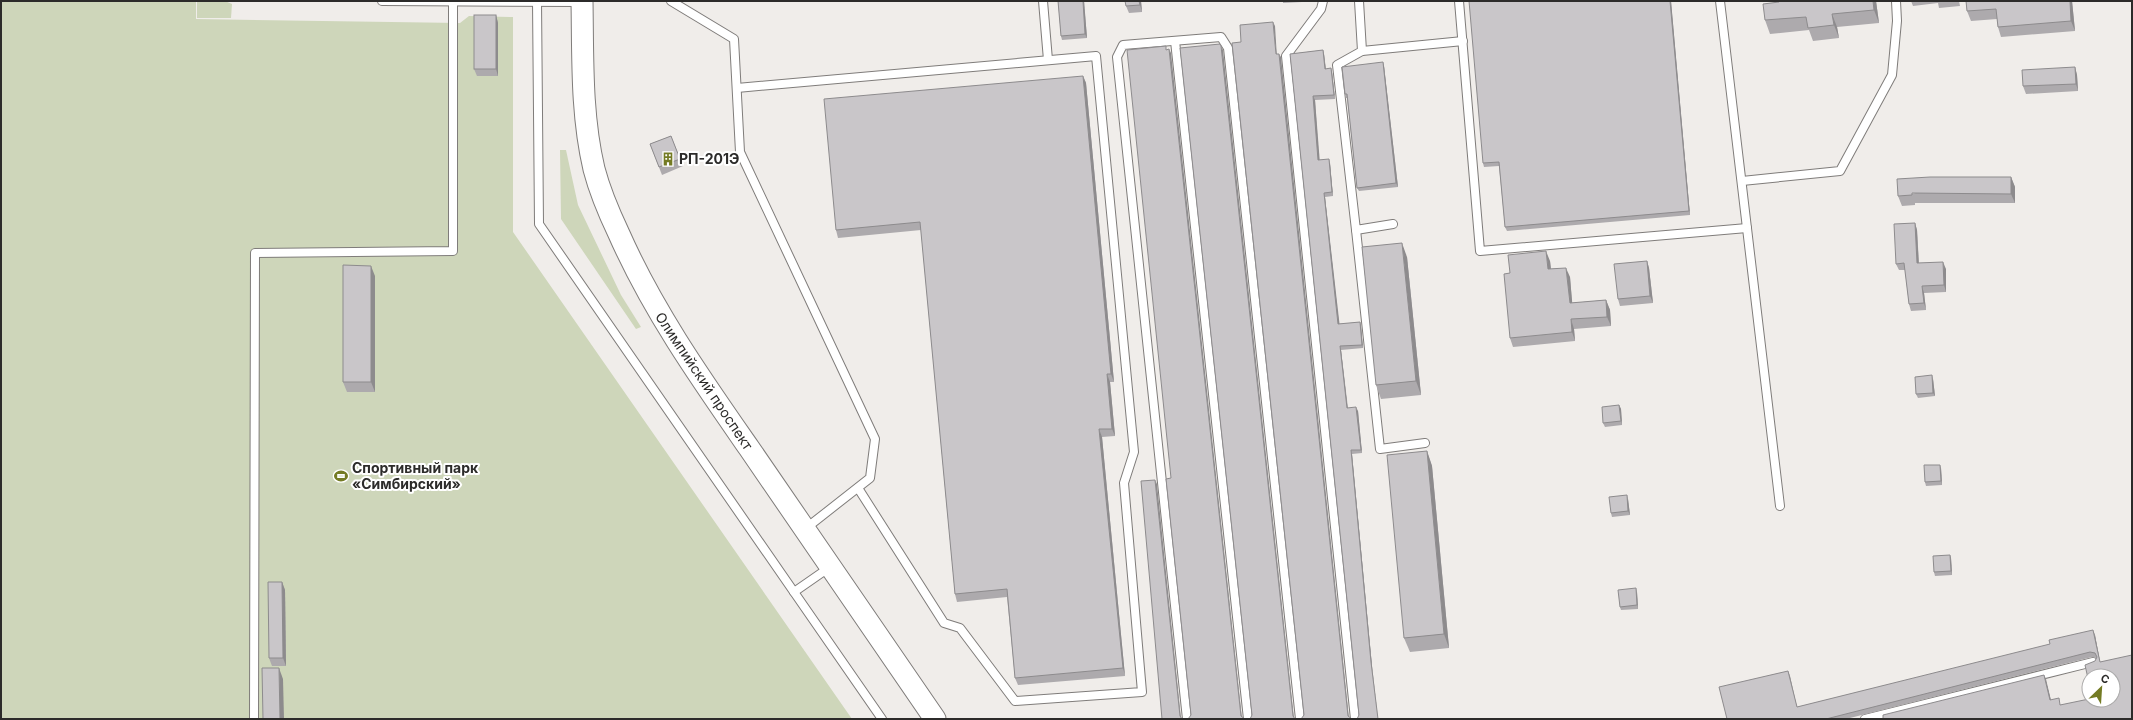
<svg xmlns="http://www.w3.org/2000/svg" width="2133" height="720" font-family="Inter,sans-serif">
<style>
.green{fill:#ced6ba}
.lines{fill:none;stroke-linecap:round;stroke-linejoin:round}
.lane-casing{stroke:#7f7c7a;stroke-width:10}
.secondary-casing{stroke:#7f7c7a;stroke-width:23}
.lane{stroke:#fff;stroke-width:8}
.secondary{stroke:#fff;stroke-width:21}
.wall{fill:#adaaad}
.shaded-wall{fill:#8d8b8d}
.building{fill:#c9c6c9;stroke:#8d8b8d}
.labels{text-anchor:middle;stroke-width:4;stroke-linejoin:round;paint-order:stroke}
.poi-label{font-size:14px;font-weight:bold;fill:#2c2b2a;stroke:#fff;text-anchor:start}
.street-label{font-size:14px;fill:#2c2b2a;stroke:#fff}
</style>
<rect width="100%" height="100%" fill="#f0edea"/>
<g class="green">
<polygon points="1,1 196,1 196,19 460,23 469,16 513,17 513,232 852,719 1,719"/>
<polygon points="197,1 225,1 232,4 231,18 197,18"/>
<polygon points="560,150 566,150 578,205 621,295 641,327 636,329 561,219"/>
</g>
<g class="lines">
<g class="lane-casing">
<g id="lane">
<polyline points="382,1 582,2"/>
<polyline points="537,1 539,224 794,592"/>
<polyline points="671,1 734,39 740,152 875,439 870,478 805,529"/>
<polyline points="1043,1 1048,60"/>
<polyline points="1323,1 1321,9 1286,56 1355,719"/>
<polyline points="1359,1 1362,51 1337,65 1356,230 1393,224"/>
<polyline points="1459,1 1480,251 1747,228"/>
<polyline points="1720,1 1780,506"/>
<polyline points="1175,41 1248,719"/>
<polyline points="1362,51 1463,41"/>
<polyline points="737,88 1096,56 1134,452 1124,483 1142,692 1015,701 960,628 944,623 858,488"/>
<polyline points="1742,181 1840,171 1892,75 1897,21 1896,1"/>
<polyline points="1356,230 1380,449 1425,443"/>
<polyline points="830,567 794,592 882,719"/>
<polyline points="254,719 255,253 453,251 453,1"/>
<polyline points="1187,719 1117,57 1123,45 1221,37 1228,48 1300,719"/>
<polyline points="1865,719 2093,662"/>
</g>
</g>
<g class="secondary-casing">
<path id="secondary" d="M582,1C583,57 581,114 594,169C600,192 609,213 619,234C653,311 701,379 749,448C811,538 873,629 935,719"/>
</g>
<use href="#lane" class="lane"/>
<use href="#secondary" class="secondary"/>
</g>
<g class="wall">
<polygon points="1058,1 1084,1 1087,38 1062,40 1061,36"/>
<polygon points="1141,1 1142,12 1129,13 1126,6"/>
<polygon points="1283,1 1302,1 1302,2 1283,3"/>
<polygon points="1671,1 1690,215 1507,231 1505,227 1499,166 1484,167 1483,163"/>
<polygon points="1876,1 1879,23 1837,27 1839,38 1813,41 1809,30 1770,34 1765,20"/>
<polygon points="1911,1 1959,1 1960,6 1939,8 1938,3 1913,6"/>
<polygon points="1966,1 2072,1 2075,31 2001,37 1998,27 1997,19 1971,21 1967,11"/>
<polygon points="496,15 498,23 498,76 477,76 474,69"/>
<polygon points="1323,50 1324,54 1326,69 1331,68 1332,72 1335,99 1315,100 1319,160 1330,163 1333,196 1325,197 1339,324 1360,322 1361,326 1363,348 1341,350 1348,408 1358,411 1362,453 1352,454 1372,666 1359,715 1290,54"/>
<polygon points="1383,62 1384,66 1398,187 1359,191 1357,188 1347,98 1346,98 1345,94"/>
<polygon points="2075,67 2077,75 2078,91 2026,94 2023,86"/>
<polygon points="1083,76 1086,83 1114,382 1110,382 1115,436 1102,437 1125,676 1018,685 1015,678 1007,597 957,602 955,594 921,230 838,238 836,230"/>
<polygon points="671,136 683,166 662,175 650,144"/>
<polygon points="2011,177 2015,187 2015,203 1915,203 1915,205 1902,206 1898,196"/>
<polygon points="1915,223 1917,230 1919,263 1946,269 1946,292 1924,293 1926,310 1911,311 1909,304 1905,270 1899,270 1896,264"/>
<polygon points="1407,257 1421,395 1381,399 1376,385"/>
<polygon points="1550,261 1551,269 1570,277 1572,303 1606,300 1610,310 1611,326 1574,329 1575,341 1513,347 1510,338 1510,273"/>
<polygon points="1647,261 1649,268 1653,303 1620,306 1618,299"/>
<polygon points="375,276 375,392 347,392 343,382"/>
<polygon points="1933,379 1935,396 1918,398 1916,394"/>
<polygon points="1619,405 1621,409 1622,425 1605,427 1603,423"/>
<polygon points="1427,451 1432,466 1449,648 1410,652 1404,638"/>
<polygon points="1941,468 1942,485 1926,486 1925,482"/>
<polygon points="1628,499 1630,515 1612,517 1611,513"/>
<polygon points="1950,555 1951,558 1952,575 1935,576 1934,572"/>
<polygon points="282,582 285,590 286,666 272,666 269,658"/>
<polygon points="1637,592 1638,609 1621,610 1620,607"/>
<polygon points="2095,635 2100,662 2132,719 1883,719 2044,675 2051,700 2061,705 2113,700 2095,661 2096,658 2092,657 1846,719 1727,719 1788,671 1797,707"/>
</g>
<g class="shaded-wall">
<polygon points="1083,1 1084,1 1087,38 1085,34"/>
<polygon points="1139,1 1141,1 1142,12 1140,5"/>
<polygon points="1670,1 1671,1 1690,215 1689,211"/>
<polygon points="1873,1 1876,1 1879,23 1874,10"/>
<polygon points="2070,1 2072,1 2075,31 2071,21"/>
<polygon points="1832,14 1837,27 1839,38 1834,25"/>
<polygon points="496,15 498,23 498,76 496,69"/>
<polygon points="1273,22 1275,26 1277,58 1276,54"/>
<polygon points="1221,46 1223,50 1294,719 1293,716"/>
<polygon points="1169,49 1171,53 1242,719 1241,716"/>
<polygon points="1323,50 1324,54 1326,72 1325,69"/>
<polygon points="1279,54 1281,57 1349,719 1348,716"/>
<polygon points="1383,62 1384,66 1398,187 1396,183"/>
<polygon points="2075,67 2077,75 2078,91 2076,84"/>
<polygon points="1331,68 1332,72 1335,99 1334,95"/>
<polygon points="1083,76 1086,83 1114,382 1111,374"/>
<polygon points="1313,96 1315,100 1320,164 1318,160"/>
<polygon points="1329,159 1330,163 1333,196 1332,192"/>
<polygon points="2011,177 2015,187 2015,203 2011,194"/>
<polygon points="1324,193 1325,197 1340,328 1338,324"/>
<polygon points="1915,223 1917,230 1919,269 1917,263"/>
<polygon points="1402,243 1407,257 1421,395 1416,381"/>
<polygon points="1546,251 1550,261 1552,279 1548,269"/>
<polygon points="1647,261 1649,268 1653,303 1650,296"/>
<polygon points="1943,262 1946,269 1946,292 1944,285"/>
<polygon points="371,266 375,276 375,392 371,382"/>
<polygon points="1566,268 1570,277 1573,312 1570,303"/>
<polygon points="1922,286 1924,293 1926,310 1924,303"/>
<polygon points="1606,300 1610,310 1611,326 1607,317"/>
<polygon points="1571,319 1574,329 1575,341 1572,332"/>
<polygon points="1360,322 1361,326 1363,348 1362,345"/>
<polygon points="1340,346 1341,350 1348,412 1347,408"/>
<polygon points="1107,374 1110,382 1115,436 1112,429"/>
<polygon points="1932,375 1933,379 1935,396 1933,393"/>
<polygon points="1619,405 1621,409 1622,425 1621,421"/>
<polygon points="1356,407 1358,411 1362,453 1361,450"/>
<polygon points="1099,429 1102,437 1125,676 1123,668"/>
<polygon points="1351,450 1352,454 1372,666 1378,719 1371,662"/>
<polygon points="1427,451 1432,466 1449,648 1444,634"/>
<polygon points="1940,465 1941,468 1942,485 1941,481"/>
<polygon points="1155,480 1157,484 1181,719 1180,716"/>
<polygon points="1627,495 1628,499 1630,515 1628,511"/>
<polygon points="1950,555 1951,558 1952,575 1951,571"/>
<polygon points="282,582 285,590 286,666 283,658"/>
<polygon points="1636,588 1637,592 1638,609 1637,605"/>
<polygon points="2093,630 2095,635 2101,667 2100,662"/>
<polygon points="279,668 283,679 284,719 280,719"/>
<polygon points="1788,671 1790,676 1798,712 1797,707"/>
<polygon points="2044,675 2046,679 2052,705 2050,700"/>
</g>
<g class="building">
<polygon points="1058,1 1083,1 1085,34 1061,36"/>
<polygon points="1125,1 1139,1 1140,5 1126,6"/>
<polygon points="1469,1 1670,1 1689,211 1505,227 1499,162 1483,163"/>
<polygon points="1779,1 1873,1 1874,10 1832,14 1834,25 1808,28 1806,17 1765,20 1763,4 1779,2"/>
<polygon points="1966,1 2070,1 2071,21 1998,27 1996,9 1967,11"/>
<rect x="474" y="15" width="22" height="54"/>
<polygon points="1273,22 1276,54 1279,54 1348,716 1352,719 1301,719 1304,715 1232,43 1241,42 1240,25"/>
<polygon points="1220,44 1221,46 1293,716 1295,719 1250,719 1252,715 1180,48"/>
<polygon points="1166,46 1166,50 1169,49 1241,716 1245,719 1188,719 1191,715 1166,479 1171,478 1127,50"/>
<polygon points="1323,50 1325,69 1331,68 1334,95 1313,96 1318,160 1329,159 1332,192 1324,193 1338,324 1360,322 1362,345 1340,346 1347,408 1356,407 1361,450 1351,450 1371,662 1378,719 1357,719 1359,715 1290,54"/>
<polygon points="1383,62 1396,183 1357,188 1347,94 1345,94 1342,67"/>
<polygon points="2075,67 2076,84 2023,86 2022,70"/>
<polygon points="1083,76 1111,374 1107,374 1112,429 1099,429 1123,668 1015,678 1007,589 955,594 920,222 836,230 824,99"/>
<polygon points="671,136 680,159 659,167 650,144"/>
<polygon points="1930,177 2011,177 2011,194 1912,193 1912,195 1898,196 1897,179"/>
<polygon points="1915,223 1917,263 1943,262 1944,285 1922,286 1924,303 1909,304 1904,263 1896,264 1894,224"/>
<polygon points="1402,243 1416,381 1376,385 1362,247"/>
<polygon points="1546,251 1548,269 1566,268 1570,303 1606,300 1607,317 1571,319 1572,332 1510,338 1504,274 1510,273 1508,255"/>
<polygon points="1647,261 1650,296 1618,299 1614,264"/>
<polygon points="343,265 371,266 371,382 343,382"/>
<polygon points="1932,375 1933,393 1916,394 1915,377"/>
<polygon points="1619,405 1621,421 1603,423 1602,407"/>
<polygon points="1427,451 1444,634 1404,638 1387,455"/>
<polygon points="1924,465 1940,465 1941,481 1925,482"/>
<polygon points="1155,480 1180,716 1182,719 1162,719 1141,481"/>
<polygon points="1627,495 1628,511 1611,513 1609,497"/>
<polygon points="1950,555 1951,571 1934,572 1933,556"/>
<polygon points="268,582 282,582 283,658 269,658"/>
<polygon points="1636,588 1637,605 1620,607 1618,590"/>
<polygon points="2093,630 2100,662 2132,655 2132,719 1883,719 1883,715 2044,675 2050,700 2059,698 2060,705 2089,699 2089,700 2113,700 2113,676 2089,676 2089,683 2085,665 2095,661 2097,657 2095,653 2090,652 1826,719 1727,719 1719,687 1788,671 1797,707 2050,644 2049,640"/>
<polygon points="262,668 279,668 280,719 263,719"/>
</g>
<defs>
<g id="building-bare" transform="scale(1.08)"><path d="M-4-6H4V6H1V3H-1V6H-4ZM-2.5-4.3h1.7v1.8h-1.7ZM.8-4.3h1.7v1.8H.8ZM-2.5-1h1.7V.8h-1.7ZM.8-1h1.7V.8H.8Z" fill="#747b24" stroke="#fff" stroke-width="2.5" paint-order="stroke"/></g>
<g id="stadium-bare" transform="scale(1.08)"><path d="M0-5a6.5 5 0 1 0 0 10a6.5 5 0 1 0 0-10ZM-3.5-1.8h7v3.6h-7Z" fill="#747b24" stroke="#fff" stroke-width="2.5" paint-order="stroke"/></g>
</defs>
<g fill-rule="evenodd">
<use href="#building-bare" x="668" y="159"/>
<use href="#stadium-bare" x="341" y="476"/>
</g>
<g class="labels">
<g class="poi-label">
<text x="679" y="164">РП-201Э</text>
<text x="352" y="473">Спортивный парк<tspan x="352" dy="16">«Симбирский»</tspan></text>
</g>
<g class="street-label">
<text transform="translate(704 381) rotate(56)" y="5">Олимпийский проспект</text>
</g>
</g>
<rect width="2133" height="720" fill="none" stroke="#2c2b2a" stroke-width="4"/>
<g transform="translate(2101 688) rotate(25)"><circle r="19" fill="#ffffff" stroke="#abaaaa"/>
<path d="M0-3L7 15L0 10L-7 15Z" fill="#747b24"/>
<text y="-6" font-size="11" font-weight="bold" text-anchor="middle" fill="#2c2b2a">С</text>
</g>
</svg>
